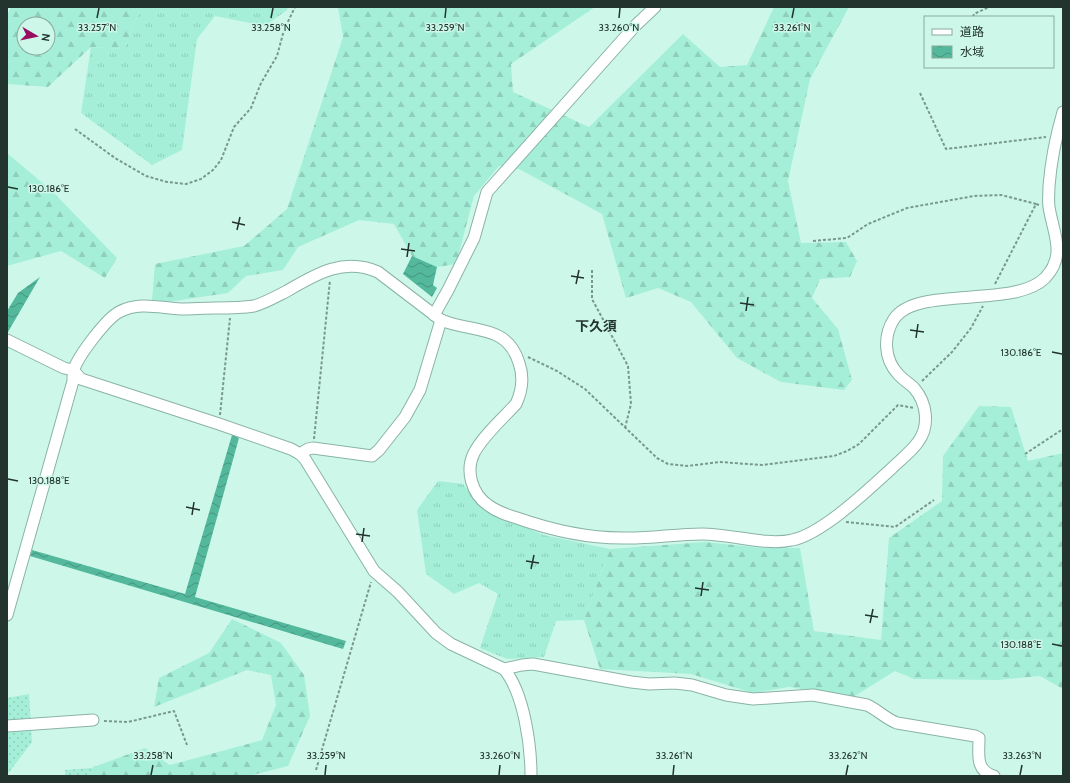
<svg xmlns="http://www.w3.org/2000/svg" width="1070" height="783" font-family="Cabin,'Noto Sans JP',sans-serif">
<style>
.grass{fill:url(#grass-tufts)}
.forest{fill:url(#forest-firs);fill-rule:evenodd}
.park{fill:url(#park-dots)}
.water{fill:url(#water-waves)}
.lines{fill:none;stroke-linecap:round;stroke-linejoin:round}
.minor-casing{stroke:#8ab3a6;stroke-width:13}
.path{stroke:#79988d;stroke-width:2;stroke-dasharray:3 2;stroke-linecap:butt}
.minor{stroke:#fff;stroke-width:11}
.ticks{fill:none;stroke:#23342e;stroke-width:1.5}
.labels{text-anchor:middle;stroke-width:3;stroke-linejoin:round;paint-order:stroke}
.neighbourhood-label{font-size:14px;font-weight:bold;fill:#23342e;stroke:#cdf8e9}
.ticks-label{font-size:10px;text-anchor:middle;fill:#23342e;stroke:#cdf8e9;stroke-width:3;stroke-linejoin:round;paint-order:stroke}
</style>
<defs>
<pattern id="grass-tufts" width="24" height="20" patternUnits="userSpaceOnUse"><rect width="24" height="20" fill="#a5efd8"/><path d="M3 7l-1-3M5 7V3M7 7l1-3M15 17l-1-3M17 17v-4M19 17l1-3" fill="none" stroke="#8eceba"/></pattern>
<pattern id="forest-firs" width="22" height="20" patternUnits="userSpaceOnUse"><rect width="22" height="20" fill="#a5efd8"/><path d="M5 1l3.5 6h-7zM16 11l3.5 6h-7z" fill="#8eceba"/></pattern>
<pattern id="park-dots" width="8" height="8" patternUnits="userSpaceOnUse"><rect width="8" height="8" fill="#a5efd8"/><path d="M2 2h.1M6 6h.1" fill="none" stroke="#8eceba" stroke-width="1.8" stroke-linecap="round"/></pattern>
<pattern id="water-waves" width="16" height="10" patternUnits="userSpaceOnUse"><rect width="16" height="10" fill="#53b89c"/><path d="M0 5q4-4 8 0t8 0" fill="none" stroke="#449680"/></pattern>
</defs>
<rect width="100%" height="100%" fill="#cdf8e9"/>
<g class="grass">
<polygon points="141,7 288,7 287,10 265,26 215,16 197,39 182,150 152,165 81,113 91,47 124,49"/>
<polygon points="438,481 463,484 485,511 544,535 610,549 584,620 556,621 544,657 507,659 480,648 498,594 479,583 454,594 426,574 417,510"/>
</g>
<g class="forest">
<path d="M11,7H141L124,49L91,47L48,87L7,84V15ZM24,24H48V48H24Z"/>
<polygon points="338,7 595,7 511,64 513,92 589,127 683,34 720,67 747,65 774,7 849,7 810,79 788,181 801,243 846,242 857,261 850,277 820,279 812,298 838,329 852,380 844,390 781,382 737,358 691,302 658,288 626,298 602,214 519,169 499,166 474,196 456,264 437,267 412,256 394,224 359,220 298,247 283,270 246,276 228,293 168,302 152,300 155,264 244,246 287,209 343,37"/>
<polygon points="7,153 52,191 117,258 105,278 61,251 7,266"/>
<polygon points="979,406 1011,407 1028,461 1063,453 1063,689 1040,676 997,680 914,679 895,671 853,697 789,687 753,693 691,674 600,669 584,620 610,549 705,542 763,548 800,548 814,631 881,640 889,538 942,501 943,456"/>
<polygon points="232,619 281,643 304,675 310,716 288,766 249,776 91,776 91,768 145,748 170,765 262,740 276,705 271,675 247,670 154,707 159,678 209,653"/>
</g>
<g class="park">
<polygon points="29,694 32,742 7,775 7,698"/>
<polygon points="91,768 91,776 65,776 65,770"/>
</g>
<g class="water">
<polygon points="412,256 437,267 433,285 437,288 432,297 403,274"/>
<polygon points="40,277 8,332 7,331 7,311 18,293"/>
<polygon points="232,435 239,438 195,597 346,641 343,649 30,556 32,550 185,594"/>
</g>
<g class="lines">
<g class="minor-casing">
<g id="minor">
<polyline points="434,315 448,290 474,238 487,192 635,26 655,7"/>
<path d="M7,340L64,368L73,370L81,379L219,424L291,449L300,454L305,459L374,571L398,592L436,633L451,644L504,669C524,693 531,745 531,776"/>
<polyline points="300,454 308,449 313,448 372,456 379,450 405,417 420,390 441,320"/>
<path d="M7,615L73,381C73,377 73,373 74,369C79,355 106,319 119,312C139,301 160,308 181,309C192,309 204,308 215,308C228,308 241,308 254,306C265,303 277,296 287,291C316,274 344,257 378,272L441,320C471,333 507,323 519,363C524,377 522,391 516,404C502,419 483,436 474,453C465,471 472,494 488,505C497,512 507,515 517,518C551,530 586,538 622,538C649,539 675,534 702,534C730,534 767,546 792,540C822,534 868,490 891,469C900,460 911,452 918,442C930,426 927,403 914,388C909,383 902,379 898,374C884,359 883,336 894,319C916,285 1014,309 1045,278C1067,255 1053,233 1049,207C1048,200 1049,193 1049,186C1051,161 1056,136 1063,112"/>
<path d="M504,669L522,665L533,664L631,682L649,684L675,683L692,685L726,695L753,699L813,695L867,705C878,710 886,719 897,723L975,736L979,738C979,754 975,771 994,776"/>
<polyline points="7,726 93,720"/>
</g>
</g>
<g class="path">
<polyline points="973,17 974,14 989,7"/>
<polyline points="920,93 946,149 1046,137"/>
<polyline points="75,129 115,158 146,176 167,182 186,184 201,179 213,170 221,160 234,127 251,108 261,83 277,56 284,30 295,7"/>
<polyline points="813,241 847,238 868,224 907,208 974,196 1001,195 1036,204"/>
<polyline points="592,270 592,299 628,366 631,404 625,428"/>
<polyline points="995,284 1036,204 1039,205"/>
<polyline points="528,357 557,371 585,389 657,458 668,464 687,466 720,462 762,465 834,456 847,451 859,444 898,405 914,408"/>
<polyline points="922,381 952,352 971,328 983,306"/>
<polyline points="220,415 230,318"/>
<polyline points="314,439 330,280"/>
<polyline points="1025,454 1063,429"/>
<polyline points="846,522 895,527 934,500"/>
<polyline points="104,721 128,722 174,711 187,745"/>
<polyline points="316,770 371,582"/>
</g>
<use href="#minor" class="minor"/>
</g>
<path class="ticks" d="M97,18L99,8M271,18L273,8M445,18L446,8M619,18L620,8M792,18L794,8M8,187L18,189M232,222L245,225M237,230L240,217M401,249L415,251M407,257L409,243M571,276L584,278M576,284L579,270M740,303L754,305M746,311L748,297M910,330L924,332M916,338L918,324M1052,352L1062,354M8,479L18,481M186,507L200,510M192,515L194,502M356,534L370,536M362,542L364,528M526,561L539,563M531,569L534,555M695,588L709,590M701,596L703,582M865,615L878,617M870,623L873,609M1052,644L1062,646M151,775L153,765M325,775L326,765M499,775L500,765M673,775L674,765M846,775L848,765M1020,775L1022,765"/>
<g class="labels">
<g class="neighbourhood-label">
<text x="596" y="331">下久須</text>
</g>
</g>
<g class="ticks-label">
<text x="271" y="31">33.258°N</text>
<text x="445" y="31">33.259°N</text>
<text x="619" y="31">33.260°N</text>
<text x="792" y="31">33.261°N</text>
<text x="97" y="31">33.257°N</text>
<text x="49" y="192">130.186°E</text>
<text x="1021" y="356">130.186°E</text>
<text x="49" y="484">130.188°E</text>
<text x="1021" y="648">130.188°E</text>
<text x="153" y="759">33.258°N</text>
<text x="326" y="759">33.259°N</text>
<text x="500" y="759">33.260°N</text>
<text x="674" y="759">33.261°N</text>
<text x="848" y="759">33.262°N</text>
<text x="1022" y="759">33.263°N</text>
</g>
<rect width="1070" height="783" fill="none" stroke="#23342e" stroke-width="16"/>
<rect x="924" y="16" width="130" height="52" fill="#cdf8e9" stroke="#89aa9e"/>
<rect x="932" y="29" width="20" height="6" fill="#ffffff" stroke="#89aa9e"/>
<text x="960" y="36" font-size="12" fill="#23342e">道路</text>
<rect x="932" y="46" width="20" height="12" fill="url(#water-waves)" stroke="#89aa9e"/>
<text x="960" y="56" font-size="12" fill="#23342e">水域</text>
<g transform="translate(36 36) rotate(99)"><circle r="19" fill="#cdf8e9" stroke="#89aa9e"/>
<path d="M0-3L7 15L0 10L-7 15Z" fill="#990d60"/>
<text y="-6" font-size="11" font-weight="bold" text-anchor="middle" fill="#23342e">N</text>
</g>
</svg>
